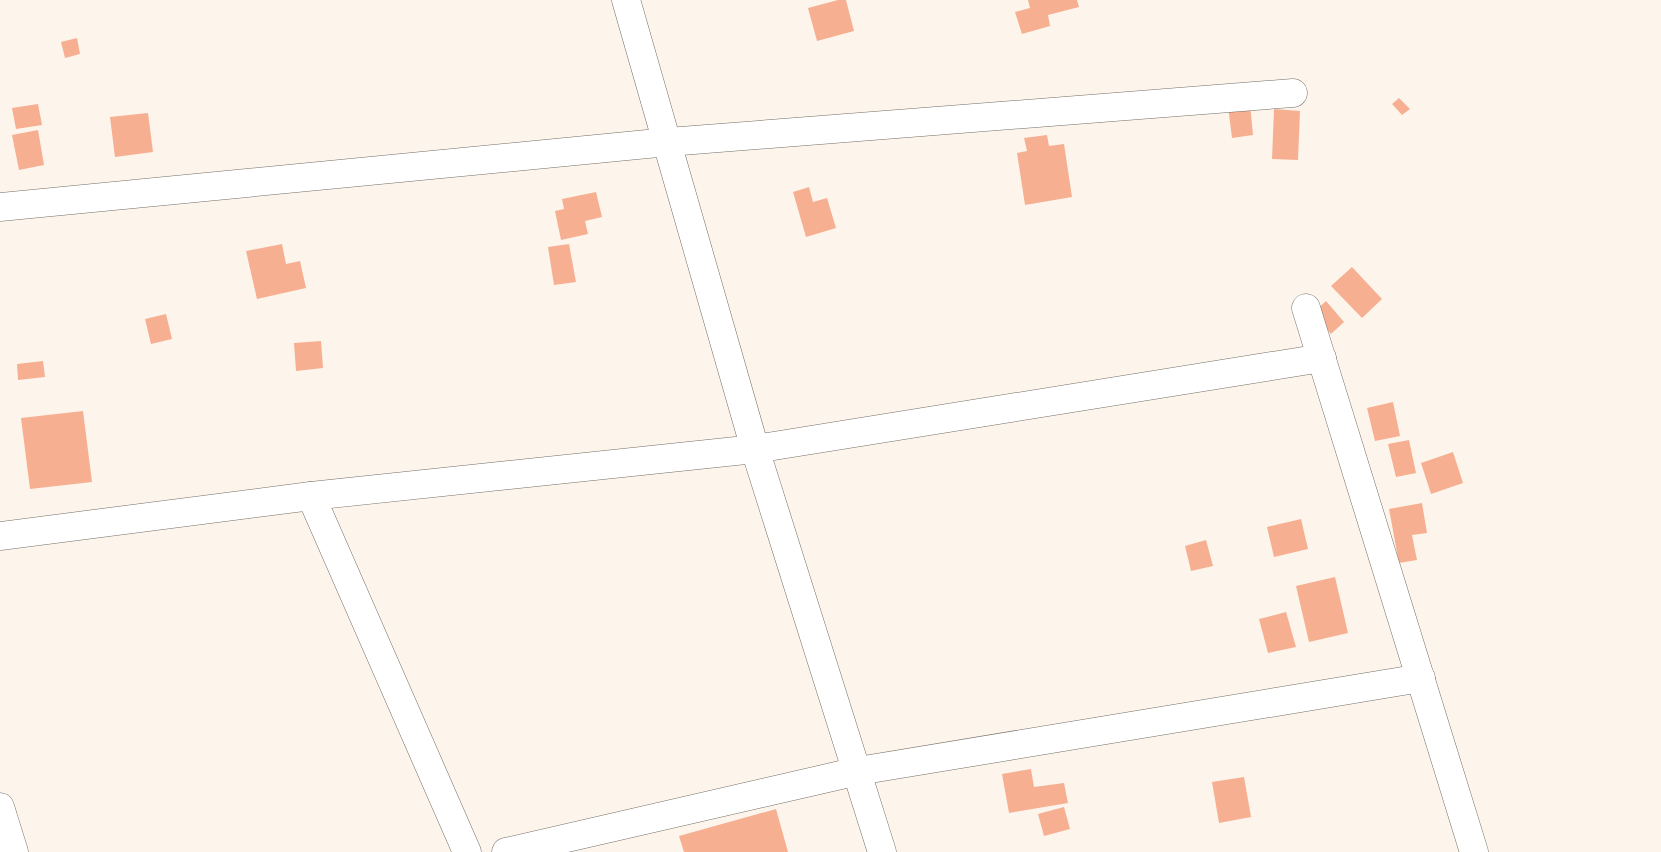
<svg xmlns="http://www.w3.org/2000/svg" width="1661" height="852" font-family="'Asap Condensed',sans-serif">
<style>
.building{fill:#f7af92}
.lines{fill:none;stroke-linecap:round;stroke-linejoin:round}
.street-casing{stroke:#746e66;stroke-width:29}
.street{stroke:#fff;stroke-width:28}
</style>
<rect width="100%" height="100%" fill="#fdf5ec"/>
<g class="building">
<polygon points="838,0 846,0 854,31 817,41 808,8"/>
<polygon points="1028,0 1077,0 1079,7 1048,15 1050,26 1022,34 1015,12 1030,8"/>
<polygon points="77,38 80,54 65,58 61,42"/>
<polygon points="1399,98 1410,109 1402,115 1392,104"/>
<polygon points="38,104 42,125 16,129 12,108"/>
<polygon points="1250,104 1253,135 1232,138 1228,106"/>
<polygon points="1274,109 1300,111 1298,160 1272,159"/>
<polygon points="148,113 153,152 115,157 110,117"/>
<polygon points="38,130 44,165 19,170 12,135"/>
<polygon points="1047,135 1049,146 1064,144 1072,197 1025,205 1017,153 1027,151 1024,138"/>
<polygon points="809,187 813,202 827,198 836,228 806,237 793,192"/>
<polygon points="596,192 602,217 585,221 588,234 561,240 555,211 564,209 562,199"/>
<polygon points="282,244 286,264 300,261 306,288 257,299 246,251"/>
<polygon points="569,244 576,282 554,285 548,247"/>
<polygon points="1352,267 1382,299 1362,318 1331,286"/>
<polygon points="1326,301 1344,322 1331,334 1313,313"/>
<polygon points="166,314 172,339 151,344 145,319"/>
<polygon points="321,341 323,368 296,371 294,343"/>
<polygon points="43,361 45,377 18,380 17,364"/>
<polygon points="1393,402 1400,436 1375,441 1367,408"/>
<polygon points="83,411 92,482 30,489 21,418"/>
<polygon points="1409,440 1416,473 1396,477 1388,444"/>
<polygon points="1453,452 1463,483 1431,494 1421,463"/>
<polygon points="1422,503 1427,533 1412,535 1417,560 1399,563 1389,509"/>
<polygon points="1301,519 1308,549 1274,557 1267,527"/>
<polygon points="1206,540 1213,566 1191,571 1185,546"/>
<polygon points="1335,577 1348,633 1309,642 1296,586"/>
<polygon points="1286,612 1296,647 1268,653 1259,619"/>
<polygon points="1031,769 1034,787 1064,783 1068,803 1009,813 1002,774"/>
<polygon points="1244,777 1251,817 1219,823 1212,782"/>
<polygon points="1064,807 1070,829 1044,836 1038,814"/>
<polygon points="776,809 788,852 684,852 679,836"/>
</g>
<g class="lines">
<g class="street-casing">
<g id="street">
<polyline points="626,0 755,449 882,852"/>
<polyline points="0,207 668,142 1293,93"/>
<polyline points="1306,308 1474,852"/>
<polyline points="311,496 467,852"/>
<polyline points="0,536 311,496 755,449 1322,358"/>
<polyline points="0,807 14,852"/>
<polyline points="506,852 858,771 1421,678"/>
</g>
</g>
<use href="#street" class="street"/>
</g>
</svg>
